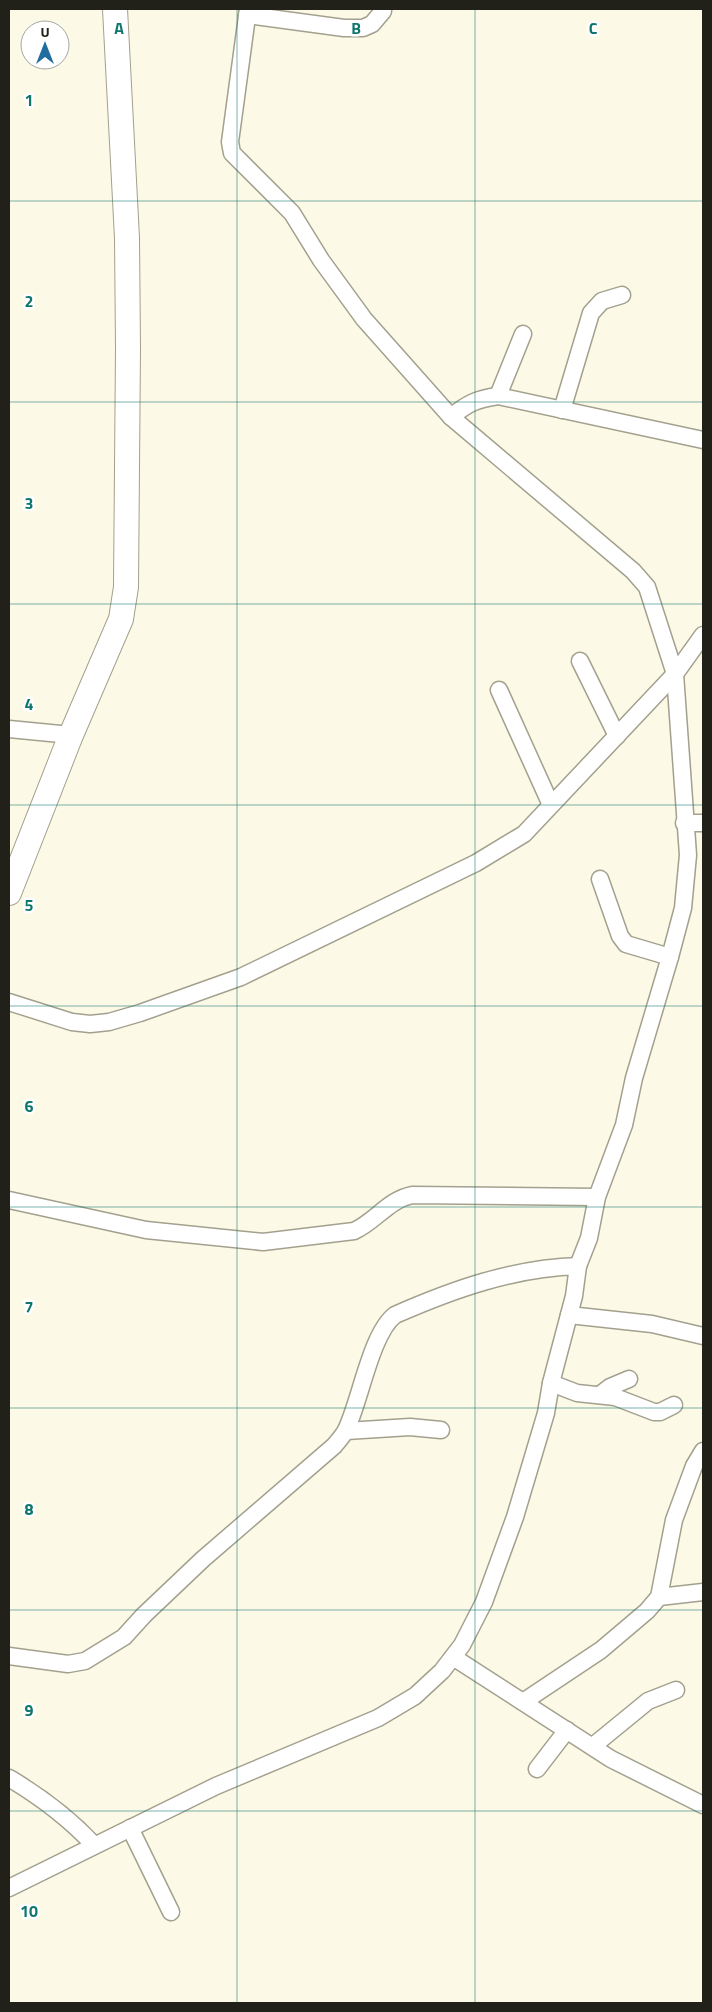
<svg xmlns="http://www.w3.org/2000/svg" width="712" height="2012" font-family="'Titillium Web',sans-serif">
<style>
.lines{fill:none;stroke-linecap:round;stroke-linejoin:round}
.street-casing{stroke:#a3a08e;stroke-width:19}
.secondary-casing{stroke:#a3a08e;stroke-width:26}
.street{stroke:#fff;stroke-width:16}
.secondary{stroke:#fff;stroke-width:24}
.grid{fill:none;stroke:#0f766e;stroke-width:1;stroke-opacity:0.55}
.grid-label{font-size:16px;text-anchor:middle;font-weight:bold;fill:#0f766e;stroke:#fff;stroke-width:5;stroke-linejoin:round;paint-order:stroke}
</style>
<rect width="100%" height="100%" fill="#fcf9e6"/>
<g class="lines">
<g class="street-casing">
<g id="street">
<polyline points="248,9 230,142 232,153 292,213 321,260 364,319 451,417 633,571 647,587 675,674 688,855 683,908 670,957 634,1078 624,1125 597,1197 589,1238 578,1266"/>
<polyline points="247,15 344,28 363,28 372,24 383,11"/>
<polyline points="498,396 523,334"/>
<polyline points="562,410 591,313 602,301 622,295"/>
<path d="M451,417C468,403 477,399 498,396L703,440"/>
<polyline points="580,661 617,736"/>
<polyline points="499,690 551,805"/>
<polyline points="9,729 71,735"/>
<polyline points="684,823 703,823"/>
<polyline points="600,879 620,936 626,944 670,957"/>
<polyline points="9,1002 72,1022 90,1024 109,1022 140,1013 241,977 476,863 524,834 675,674 703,635"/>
<path d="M9,1200L146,1230L263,1242L354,1231C376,1221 388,1200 412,1195L597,1197"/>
<polyline points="569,1315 652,1324 703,1336"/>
<polyline points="551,1383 577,1393 615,1397 654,1412 660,1412 674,1405"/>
<polyline points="601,1394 610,1387 629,1379"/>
<polyline points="346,1431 410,1427 441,1430"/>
<polyline points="659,1597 703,1592"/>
<path d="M9,1656L68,1664L85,1661L124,1637L144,1615L203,1559L334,1446C338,1441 343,1436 346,1430C360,1402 371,1333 395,1315C454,1289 514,1268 578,1266L574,1296L551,1383L546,1413L515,1517L484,1602L462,1645L442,1671L415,1696L378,1718L216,1786L9,1888"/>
<polyline points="453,1657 611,1759 703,1805"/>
<polyline points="523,1702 601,1650 647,1611 659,1597 674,1520 694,1466 703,1451"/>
<polyline points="593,1746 648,1701 676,1690"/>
<polyline points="537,1769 567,1730"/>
<path d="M9,1778C41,1797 69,1818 94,1845"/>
<polyline points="130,1828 171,1912"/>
</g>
</g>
<g class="secondary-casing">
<polyline id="secondary" points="9,893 71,735 121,619 126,587 128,348 127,238 115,9"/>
</g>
<use href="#street" class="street"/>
<use href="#secondary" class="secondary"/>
</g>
<path class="grid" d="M237,9V2003M475,9V2003M9,201H703M9,402H703M9,604H703M9,805H703M9,1006H703M9,1207H703M9,1408H703M9,1610H703M9,1811H703"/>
<g class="grid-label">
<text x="119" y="34">A</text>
<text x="356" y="34">B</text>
<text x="593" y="34">C</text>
<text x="29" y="106">1</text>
<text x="29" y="307">2</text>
<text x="29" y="509">3</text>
<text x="29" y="710">4</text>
<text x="29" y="911">5</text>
<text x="29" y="1112">6</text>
<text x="29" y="1313">7</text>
<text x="29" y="1515">8</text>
<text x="29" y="1716">9</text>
<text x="29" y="1917">10</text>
</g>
<rect width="712" height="2012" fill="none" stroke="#212019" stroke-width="20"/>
<g transform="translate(45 45)"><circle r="24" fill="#ffffff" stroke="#a6a6a3"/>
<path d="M0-4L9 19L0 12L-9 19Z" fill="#216da0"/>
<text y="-8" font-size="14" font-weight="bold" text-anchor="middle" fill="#212019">U</text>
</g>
</svg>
